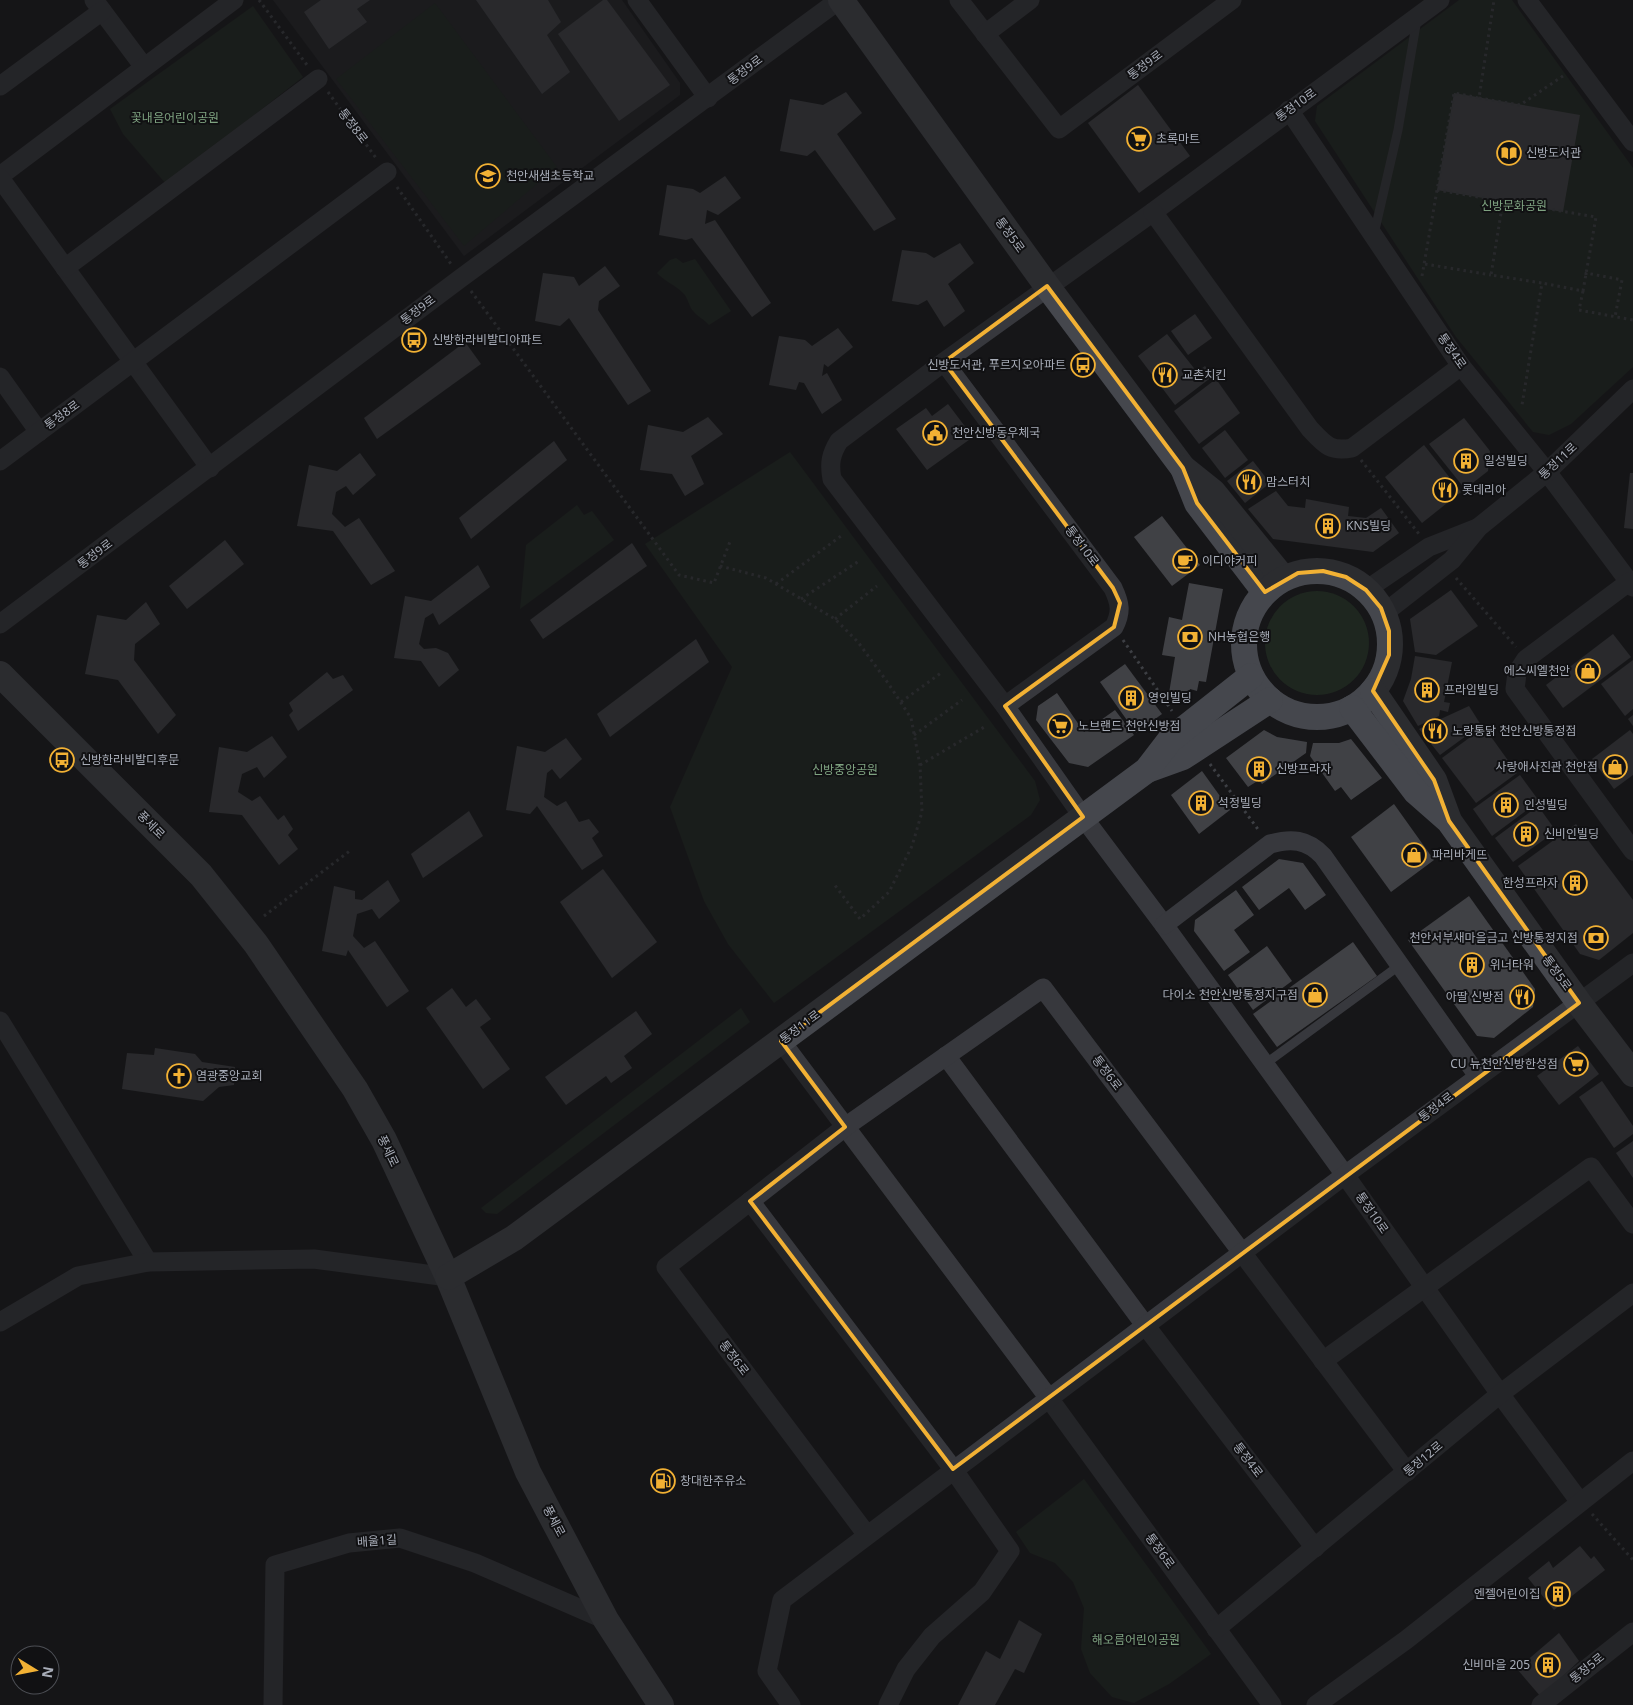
<svg xmlns="http://www.w3.org/2000/svg" width="1633" height="1705" font-family="'Noto Sans','Noto Sans KR',sans-serif">
<style>
.built{fill:#222225}
.green{fill:#1e261f}
.building{fill:#404145}
.lines{fill:none;stroke-linecap:round;stroke-linejoin:round}
.path{stroke:#3d3f44;stroke-width:3;stroke-dasharray:2.5 4;stroke-linecap:butt}
.lane{stroke:#37383d;stroke-width:9}
.street{stroke:#37383d;stroke-width:19}
.secondary{stroke:#45474d;stroke-width:26}
.marked{fill:none;stroke:#f2b134;stroke-width:4;stroke-linejoin:round}
.labels{text-anchor:middle;stroke-width:4;stroke-linejoin:round;paint-order:stroke}
.street-label{font-size:12px;fill:#a8adb8;stroke:#111113}
.park-label{font-size:12px;fill:#7fa381;stroke:#111113}
.poi-label{font-size:12px;fill:#a8adb8;stroke:#111113;text-anchor:start}
</style>
<rect width="100%" height="100%" fill="#161618"/>
<polygon class="built" points="273,0 622,0 680,83 680,95 464,256"/>
<g class="green">
<polygon points="1459,0 1512,0 1633,168 1633,367 1571,424 1549,435 1533,432 1456,337 1315,121 1317,106"/>
<polygon points="435,3 557,167 464,246 336,79"/>
<polygon points="253,6 303,77 166,184 123,134 110,109"/>
<path d="M676,258L683,263L695,259L731,311L709,325C704,319 698,317 694,312C688,306 689,298 682,292C675,285 664,281 657,273L670,260Z"/>
<polygon points="790,452 1035,781 1040,800 1031,815 774,1003 728,944 704,901 670,807 732,667 645,544"/>
<polygon points="577,505 584,515 592,511 614,540 520,609 526,545"/>
<circle cx="1317" cy="643" r="52"/>
<polygon points="741,1008 750,1022 497,1214 486,1213 481,1208"/>
<polygon points="1084,1479 1211,1654 1169,1684 1134,1703 1112,1697 1090,1673 1081,1649 1084,1608 1073,1582 1055,1563 1030,1553 1016,1532"/>
</g>
<g class="building">
<polygon points="321,0 370,0 357,9 367,22 329,49 304,12"/>
<polygon points="476,0 548,0 561,22 547,35 570,72 542,94"/>
<polygon points="603,0 607,0 670,85 619,121 558,34"/>
<polygon points="1138,85 1190,156 1139,193 1088,123"/>
<polygon points="846,92 862,113 837,134 896,219 874,231 815,150 807,156 780,151 790,99 823,105"/>
<polygon points="1454,93 1580,115 1563,212 1437,190"/>
<polygon points="725,176 741,198 718,215 707,210 705,224 715,220 771,303 752,317 692,238 686,240 659,235 667,185 693,189 700,193"/>
<polygon points="960,243 974,263 948,284 965,311 944,327 927,300 918,305 892,301 902,250 926,253 934,258"/>
<polygon points="605,266 620,286 599,301 598,310 651,391 628,405 569,318 560,326 535,321 543,273 574,277 579,286"/>
<polygon points="1195,314 1212,338 1188,355 1171,331"/>
<polygon points="838,328 853,347 828,367 824,364 822,376 827,373 842,400 822,414 804,383 799,382 796,390 769,385 779,336 805,340 812,346"/>
<polygon points="1167,334 1197,372 1205,366 1213,376 1175,405 1138,356"/>
<polygon points="465,342 481,364 377,439 364,418"/>
<polygon points="1216,379 1240,413 1199,444 1174,411"/>
<polygon points="948,404 973,437 927,470 896,429 926,408 932,416"/>
<polygon points="708,417 723,434 691,456 704,484 685,496 672,474 640,470 648,425 683,432"/>
<polygon points="1464,418 1490,451 1488,471 1465,489 1429,444"/>
<polygon points="1225,430 1248,460 1225,478 1202,448"/>
<polygon points="554,441 567,460 471,539 459,518"/>
<polygon points="1424,445 1461,492 1422,523 1385,477"/>
<polygon points="360,453 376,475 353,495 346,486 336,492 332,514 345,527 359,518 395,571 371,585 333,531 297,526 309,465 337,471"/>
<polygon points="1253,461 1270,483 1245,503 1227,481"/>
<polygon points="1630,473 1633,473 1633,529 1624,528"/>
<polygon points="1276,491 1288,506 1305,508 1306,499 1349,507 1348,516 1366,518 1381,508 1399,533 1373,552 1273,539 1248,509"/>
<polygon points="1162,516 1200,565 1172,586 1134,537"/>
<polygon points="225,540 244,564 187,609 169,586"/>
<polygon points="632,543 647,566 543,639 530,620"/>
<polygon points="478,565 490,587 439,625 433,613 425,618 419,644 424,649 436,648 448,653 459,670 439,687 421,661 394,658 405,596 431,601"/>
<polygon points="1189,583 1223,589 1206,682 1199,681 1197,691 1190,689 1188,697 1177,704 1169,693 1175,657 1162,655 1169,617 1182,620"/>
<polygon points="1451,590 1478,626 1436,655 1415,652 1410,619"/>
<polygon points="146,602 160,624 135,644 134,660 176,715 158,734 118,680 85,674 97,615 126,620"/>
<polygon points="1613,634 1631,657 1563,708 1546,685"/>
<polygon points="696,639 709,662 610,737 597,714"/>
<polygon points="1415,656 1452,662 1444,702 1450,703 1448,712 1440,710 1439,716 1418,726 1403,701 1411,679"/>
<polygon points="1633,660 1633,709 1625,716 1601,684"/>
<polygon points="1125,664 1162,714 1136,733 1100,682"/>
<polygon points="327,672 333,679 343,675 353,690 298,731 289,715 293,711 289,703"/>
<polygon points="1057,693 1084,732 1115,710 1134,735 1088,767 1069,763 1036,720 1038,706"/>
<polygon points="1469,706 1481,725 1440,755 1419,729"/>
<polygon points="1633,715 1633,726 1628,719"/>
<polygon points="1484,727 1517,773 1476,803 1442,758"/>
<polygon points="1264,730 1277,737 1307,742 1306,753 1262,784 1259,780 1248,787 1226,758"/>
<polygon points="1630,730 1633,734 1633,775 1614,789 1592,759"/>
<polygon points="272,736 287,757 264,778 257,767 242,774 238,792 252,801 260,796 278,820 284,815 293,829 288,835 298,849 279,865 242,815 209,812 219,747 247,752"/>
<polygon points="566,738 582,759 560,779 552,769 547,773 544,797 557,806 566,801 579,822 589,819 599,832 592,838 603,856 582,870 537,806 530,814 506,810 517,746 545,752"/>
<polygon points="1351,739 1382,778 1351,800 1341,787 1335,791 1310,756 1313,743 1339,743"/>
<polygon points="1202,771 1230,810 1199,834 1171,795"/>
<polygon points="1520,775 1539,801 1492,836 1473,809"/>
<polygon points="1394,804 1434,860 1391,892 1351,837"/>
<polygon points="1538,806 1556,831 1513,862 1495,838"/>
<polygon points="469,811 483,836 423,878 411,854"/>
<polygon points="1576,824 1633,900 1633,933 1599,960 1580,954 1518,866"/>
<polygon points="1279,859 1303,863 1326,895 1305,910 1289,888 1259,910 1242,887"/>
<polygon points="603,869 657,942 612,978 560,902"/>
<polygon points="388,880 400,901 379,919 372,909 357,914 353,936 364,948 375,941 409,991 387,1007 348,950 346,956 322,951 334,886 355,891 355,899 362,900"/>
<polygon points="1236,890 1254,915 1234,930 1250,952 1224,971 1194,931 1195,920"/>
<polygon points="1469,896 1535,989 1533,1007 1494,1038 1477,1036 1408,940"/>
<polygon points="1353,942 1377,976 1277,1047 1253,1014"/>
<polygon points="1267,946 1292,981 1253,1010 1228,975"/>
<polygon points="452,988 466,1007 476,999 491,1019 480,1027 510,1069 483,1089 426,1008"/>
<polygon points="636,1011 652,1034 624,1056 632,1068 611,1083 606,1076 566,1105 545,1077"/>
<polygon points="1578,1046 1599,1074 1559,1105 1537,1076"/>
<polygon points="155,1048 195,1054 202,1062 235,1067 234,1085 219,1087 203,1101 122,1089 127,1053 154,1055"/>
<polygon points="1602,1081 1633,1126 1633,1134 1614,1148 1579,1097"/>
<polygon points="1633,1141 1633,1178 1616,1153"/>
<polygon points="1580,1546 1591,1559 1594,1556 1605,1570 1554,1610 1528,1578 1549,1561 1553,1568"/>
<polygon points="1019,1620 1042,1634 1024,1673 1015,1669 995,1705 958,1705 986,1651 1000,1659"/>
<polygon points="1559,1633 1579,1661 1541,1697 1517,1669"/>
</g>
<g class="lines">
<g class="path">
<polyline points="259,0 307,65"/>
<polyline points="328,92 376,158"/>
<polyline points="1479,98 1520,105 1563,76"/>
<polyline points="397,187 451,264"/>
<polyline points="1437,190 1596,217 1583,291 1542,283"/>
<polyline points="1503,201 1491,275 1542,283 1522,405"/>
<polyline points="1425,264 1491,275"/>
<polyline points="1586,275 1586,273 1622,280 1615,317"/>
<polyline points="1422,276 1454,93 1479,98 1494,0"/>
<polyline points="471,291 679,575 714,583 731,539"/>
<polyline points="1583,291 1579,310 1633,320"/>
<polyline points="1361,460 1419,534"/>
<polyline points="720,566 766,578 835,619 858,642 888,683 911,718 920,765 922,812 912,846 889,892 860,919 834,884"/>
<polyline points="1456,578 1516,647"/>
<polyline points="776,584 841,536"/>
<polyline points="801,599 859,561"/>
<polyline points="835,619 877,586"/>
<polyline points="1123,640 1172,711"/>
<polyline points="901,702 941,673"/>
<polyline points="914,735 962,700"/>
<polyline points="1210,764 1260,832"/>
<polyline points="920,765 986,726"/>
<polyline points="264,916 351,850"/>
<polyline points="1592,1514 1633,1560"/>
</g>
<g class="lane">
<polyline points="1374,234 1398,130 1417,19"/>
<polyline points="1265,1064 1400,965"/>
</g>
<g class="street">
<polyline points="94,0 144,67"/>
<polyline points="637,0 708,98"/>
<polyline points="959,0 1059,129 1232,0"/>
<path d="M1440,0L1153,212L944,362L839,441C831,454 829,463 832,479L1005,706L1083,817L1164,925L1345,1175L1500,1394L1580,1502"/>
<polyline points="1527,0 1633,142"/>
<polyline points="985,34 1030,0"/>
<polyline points="0,86 102,11"/>
<polyline points="1289,110 1461,366 1547,472 1633,587"/>
<polyline points="0,176 234,0"/>
<polyline points="0,178 210,468"/>
<path d="M1153,212L1310,429C1325,445 1330,452 1352,448L1461,366"/>
<polyline points="65,268 318,79"/>
<path d="M944,362L1113,588C1120,603 1122,612 1114,627L1005,706"/>
<polyline points="0,377 39,432"/>
<polyline points="0,461 387,172"/>
<polyline points="1629,582 1526,659 1517,673 1515,689 1633,851"/>
<polyline points="1366,590 1429,547 1477,528"/>
<polyline points="1383,614 1452,560 1479,527 1547,472 1633,389"/>
<polyline points="0,624 461,278 839,0"/>
<path d="M1164,925L1270,844C1291,838 1307,839 1323,856L1478,1076"/>
<polyline points="0,1021 148,1262"/>
<polyline points="781,1041 1048,1397 1272,1705"/>
<polyline points="946,1056 1145,1325 1315,1548"/>
<polyline points="750,1201 953,1469 1010,1551 982,1592 932,1636 906,1669 888,1705"/>
<polyline points="0,1322 78,1276 148,1262 314,1259 448,1277"/>
<polyline points="1323,1361 1591,1167 1633,1224"/>
<polyline points="867,1535 666,1267 845,1127 1043,988 1407,1472"/>
<polyline points="1216,1629 1500,1394 1633,1293"/>
<polyline points="273,1705 275,1565 349,1543 400,1538 475,1563 606,1620"/>
<polyline points="791,1705 767,1671 782,1600 1345,1175 1633,963"/>
<polyline points="1316,1705 1406,1640 1633,1461"/>
<polyline points="1541,1705 1633,1632"/>
</g>
<g class="secondary">
<polyline points="841,0 1047,286 1183,468 1197,503 1265,592"/>
<polyline points="1183,468 1213,492 1283,578"/>
<circle cx="1317" cy="644" r="73"/>
<polyline points="0,674 201,875 256,944 355,1089 384,1140 448,1277 528,1472 606,1620 661,1705"/>
<polyline points="1373,691 1434,780 1448,818"/>
<polyline points="1352,708 1416,792 1449,821 1579,1003 1633,1074"/>
<polyline points="1147,770 1183,757 1270,700"/>
<polyline points="448,1277 514,1238 1147,770 1170,740 1251,676"/>
</g>
</g>
<path d="M0 0H1633V1705H0ZM1047,286L1183,468L1197,503L1265,592L1298,573L1323,571L1346,577L1366,590L1381,608L1389,631V655L1373,691L1434,780L1449,821L1579,1003L953,1469L750,1201L845,1127L781,1041L1083,817L1005,706L1114,627L1120,603L1113,588L944,362Z" fill="#161618" fill-opacity=".55" fill-rule="evenodd"/>
<path class="marked" d="M1047,286L1183,468L1197,503L1265,592L1298,573L1323,571L1346,577L1366,590L1381,608L1389,631V655L1373,691L1434,780L1449,821L1579,1003L953,1469L750,1201L845,1127L781,1041L1083,817L1005,706L1114,627L1120,603L1113,588L944,362Z"/>
<defs>
<g id="supermarket-ring" transform="scale(1.25)"><circle r="9.5" fill="#111113" stroke="#f2b134" stroke-width="1.5"/><path d="M-6-5.5h2.5l.6 2H6L4.5 2H-2.5L-4.4-4H-6ZM-1.5 3.2a1.3 1.3 0 1 0 .1 0ZM3 3.2a1.3 1.3 0 1 0 .1 0Z" fill="#f2b134"/></g>
<g id="library-ring" transform="scale(1.25)"><circle r="9.5" fill="#111113" stroke="#f2b134" stroke-width="1.5"/><path d="M-6-4Q-3-5.5-.7-3.5V5Q-3 3-6 4ZM6-4Q3-5.5 .7-3.5V5Q3 3 6 4Z" fill="#f2b134"/></g>
<g id="school-ring" transform="scale(1.25)"><circle r="9.5" fill="#111113" stroke="#f2b134" stroke-width="1.5"/><path d="M0-5L7-2L0 1L-7-2ZM-4 1L0 2.5L4 1V4Q0 6-4 4Z" fill="#f2b134"/></g>
<g id="bus-ring" transform="scale(1.25)"><circle r="9.5" fill="#111113" stroke="#f2b134" stroke-width="1.5"/><path d="M-5-6H5V4H4V6H2V4H-2V6H-4V4H-5ZM-3.5-4V0h7V-4ZM-3.5 1.2v1.5H-2V1.2ZM2 1.2v1.5H3.5V1.2Z" fill="#f2b134"/></g>
<g id="restaurant-ring" transform="scale(1.25)"><circle r="9.5" fill="#111113" stroke="#f2b134" stroke-width="1.5"/><path d="M-5-6h1v4h1v-4h1v4h1v-4h1v5L-1.5 .5V6h-2V.5L-5-1ZM5-6V6H3V1.5H1.5Q1.5-4 5-6Z" fill="#f2b134"/></g>
<g id="civic-ring" transform="scale(1.25)"><circle r="9.5" fill="#111113" stroke="#f2b134" stroke-width="1.5"/><path d="M-.6-6.5H3V-4.5H.6V-3L4-1V1h2V6H-6V1h2V-1L-.6-3ZM-1.2 2.5V6h2.4V2.5Z" fill="#f2b134"/></g>
<g id="building-ring" transform="scale(1.25)"><circle r="9.5" fill="#111113" stroke="#f2b134" stroke-width="1.5"/><path d="M-4-6H4V6H1V3H-1V6H-4ZM-2.5-4.3h1.7v1.8h-1.7ZM.8-4.3h1.7v1.8H.8ZM-2.5-1h1.7V.8h-1.7ZM.8-1h1.7V.8H.8Z" fill="#f2b134"/></g>
<g id="cafe-ring" transform="scale(1.25)"><circle r="9.5" fill="#111113" stroke="#f2b134" stroke-width="1.5"/><path d="M-5.5-4.5H6V0H3Q3 3.5 0 3.5H-2.5Q-5.5 3.5-5.5 0ZM3-3.2v2h1.7v-2ZM-6 4.5H4V6H-6Z" fill="#f2b134"/></g>
<g id="bank-ring" transform="scale(1.25)"><circle r="9.5" fill="#111113" stroke="#f2b134" stroke-width="1.5"/><path d="M-6-4H6V4H-6ZM0-2.3a2.3 2.3 0 1 0 0 4.6a2.3 2.3 0 1 0 0-4.6Z" fill="#f2b134"/></g>
<g id="shop-ring" transform="scale(1.25)"><circle r="9.5" fill="#111113" stroke="#f2b134" stroke-width="1.5"/><path d="M-5-2.5h2.3a2.7 3.5 0 0 1 5.4 0H5L5.5 6h-11ZM-1.5-2.5h3a1.5 2.3 0 0 0-3 0Z" fill="#f2b134"/></g>
<g id="church-ring" transform="scale(1.25)"><circle r="9.5" fill="#111113" stroke="#f2b134" stroke-width="1.5"/><path d="M-1.2-6h2.4v3.5h3.3v2.4h-3.3V6h-2.4V-.1h-3.3v-2.4h3.3Z" fill="#f2b134"/></g>
<g id="fuel-ring" transform="scale(1.25)"><circle r="9.5" fill="#111113" stroke="#f2b134" stroke-width="1.5"/><path d="M-5.5-6h7V0h2V4h1.3V-2.5L3-4.5l.8-.8L6-3V5H2.5V1h-1V6h-7ZM-4.2-4.7v3.2H.2V-4.7Z" fill="#f2b134"/></g>
</defs>
<g fill-rule="evenodd">
<use href="#supermarket-ring" x="1139" y="139"/>
<use href="#library-ring" x="1509" y="153"/>
<use href="#school-ring" x="488" y="176"/>
<use href="#bus-ring" x="414" y="340"/>
<use href="#bus-ring" x="1083" y="365"/>
<use href="#restaurant-ring" x="1165" y="375"/>
<use href="#civic-ring" x="935" y="433"/>
<use href="#building-ring" x="1466" y="461"/>
<use href="#restaurant-ring" x="1249" y="482"/>
<use href="#restaurant-ring" x="1445" y="490"/>
<use href="#building-ring" x="1328" y="526"/>
<use href="#cafe-ring" x="1185" y="561"/>
<use href="#bank-ring" x="1190" y="637"/>
<use href="#shop-ring" x="1588" y="671"/>
<use href="#building-ring" x="1427" y="690"/>
<use href="#building-ring" x="1131" y="698"/>
<use href="#supermarket-ring" x="1060" y="726"/>
<use href="#restaurant-ring" x="1435" y="731"/>
<use href="#bus-ring" x="62" y="760"/>
<use href="#shop-ring" x="1615" y="767"/>
<use href="#building-ring" x="1259" y="769"/>
<use href="#building-ring" x="1201" y="803"/>
<use href="#building-ring" x="1506" y="805"/>
<use href="#building-ring" x="1526" y="834"/>
<use href="#shop-ring" x="1414" y="855"/>
<use href="#building-ring" x="1575" y="883"/>
<use href="#bank-ring" x="1596" y="938"/>
<use href="#building-ring" x="1472" y="965"/>
<use href="#shop-ring" x="1315" y="995"/>
<use href="#restaurant-ring" x="1522" y="997"/>
<use href="#supermarket-ring" x="1576" y="1064"/>
<use href="#church-ring" x="179" y="1076"/>
<use href="#fuel-ring" x="663" y="1481"/>
<use href="#building-ring" x="1558" y="1594"/>
<use href="#building-ring" x="1548" y="1665"/>
</g>
<g class="labels">
<g class="street-label">
<text transform="translate(1145 65) rotate(-37)" y="4">통정9로</text>
<text transform="translate(745 70) rotate(-37)" y="4">통정9로</text>
<text transform="translate(1296 105) rotate(-36)" y="4">통정10로</text>
<text transform="translate(353 126) rotate(53)" y="4">통정8로</text>
<text transform="translate(1010 235) rotate(54)" y="4">통정5로</text>
<text transform="translate(418 310) rotate(-37)" y="4">통정9로</text>
<text transform="translate(1452 351) rotate(55)" y="4">통정4로</text>
<text transform="translate(62 415) rotate(-36)" y="4">통정8로</text>
<text transform="translate(1558 461) rotate(-43)" y="4">통정11로</text>
<text transform="translate(1082 546) rotate(53)" y="4">통정10로</text>
<text transform="translate(95 554) rotate(-37)" y="4">통정9로</text>
<text transform="translate(151 825) rotate(45)" y="4">풍세로</text>
<text transform="translate(1557 973) rotate(54)" y="4">통정5로</text>
<text transform="translate(800 1027) rotate(-37)" y="4">통정11로</text>
<text transform="translate(1107 1073) rotate(53)" y="4">통정6로</text>
<text transform="translate(1436 1107) rotate(-37)" y="4">통정4로</text>
<text transform="translate(388 1151) rotate(64)" y="4">풍세로</text>
<text transform="translate(1372 1213) rotate(55)" y="4">통정10로</text>
<text transform="translate(734 1358) rotate(53)" y="4">통정6로</text>
<text transform="translate(1423 1459) rotate(-40)" y="4">통정12로</text>
<text transform="translate(1248 1460) rotate(53)" y="4">통정4로</text>
<text transform="translate(554 1521) rotate(62)" y="4">풍세로</text>
<text transform="translate(377 1541) rotate(-4)" y="4">배울1길</text>
<text transform="translate(1160 1551) rotate(54)" y="4">통정6로</text>
<text transform="translate(1587 1668) rotate(-39)" y="4">통정5로</text>
</g>
<g class="park-label">
<text x="175" y="122">꽃내음어린이공원</text>
<text x="1514" y="210">신방문화공원</text>
<text x="845" y="774">신방중앙공원</text>
<text x="1136" y="1644">해오름어린이공원</text>
</g>
<g class="poi-label">
<text x="1156" y="143">초록마트</text>
<text x="1526" y="157">신방도서관</text>
<text x="506" y="180">천안새샘초등학교</text>
<text x="432" y="344">신방한라비발디아파트</text>
<text x="1066" y="369" text-anchor="end">신방도서관, 푸르지오아파트</text>
<text x="1182" y="379">교촌치킨</text>
<text x="952" y="437">천안신방동우체국</text>
<text x="1484" y="465">일성빌딩</text>
<text x="1266" y="486">맘스터치</text>
<text x="1462" y="494">롯데리아</text>
<text x="1346" y="530">KNS빌딩</text>
<text x="1202" y="565">이디야커피</text>
<text x="1208" y="641">NH농협은행</text>
<text x="1570" y="675" text-anchor="end">에스씨엘천안</text>
<text x="1444" y="694">프라임빌딩</text>
<text x="1148" y="702">영인빌딩</text>
<text x="1078" y="730">노브랜드 천안신방점</text>
<text x="1452" y="735">노랑통닭 천안신방통정점</text>
<text x="80" y="764">신방한라비발디후문</text>
<text x="1598" y="771" text-anchor="end">사랑애사진관 천안점</text>
<text x="1276" y="773">신방프라자</text>
<text x="1218" y="807">석정빌딩</text>
<text x="1524" y="809">인성빌딩</text>
<text x="1544" y="838">신비인빌딩</text>
<text x="1432" y="859">파리바게뜨</text>
<text x="1558" y="887" text-anchor="end">한성프라자</text>
<text x="1578" y="942" text-anchor="end">천안서부새마을금고 신방통정지점</text>
<text x="1490" y="969">위너타워</text>
<text x="1298" y="999" text-anchor="end">다이소 천안신방통정지구점</text>
<text x="1504" y="1001" text-anchor="end">아딸 신방점</text>
<text x="1558" y="1068" text-anchor="end">CU 뉴천안신방한성점</text>
<text x="196" y="1080">염광중앙교회</text>
<text x="680" y="1485">창대한주유소</text>
<text x="1540" y="1598" text-anchor="end">엔젤어린이집</text>
<text x="1530" y="1669" text-anchor="end">신비마을 205</text>
</g>
</g>
<g transform="translate(35 1670) rotate(100)"><circle r="24" fill="#111113" stroke="#4d4f55"/>
<path d="M0-4L9 19L0 12L-9 19Z" fill="#f2b134"/>
<text y="-8" font-size="14" font-weight="bold" text-anchor="middle" fill="#a8adb8">N</text>
</g>
</svg>
